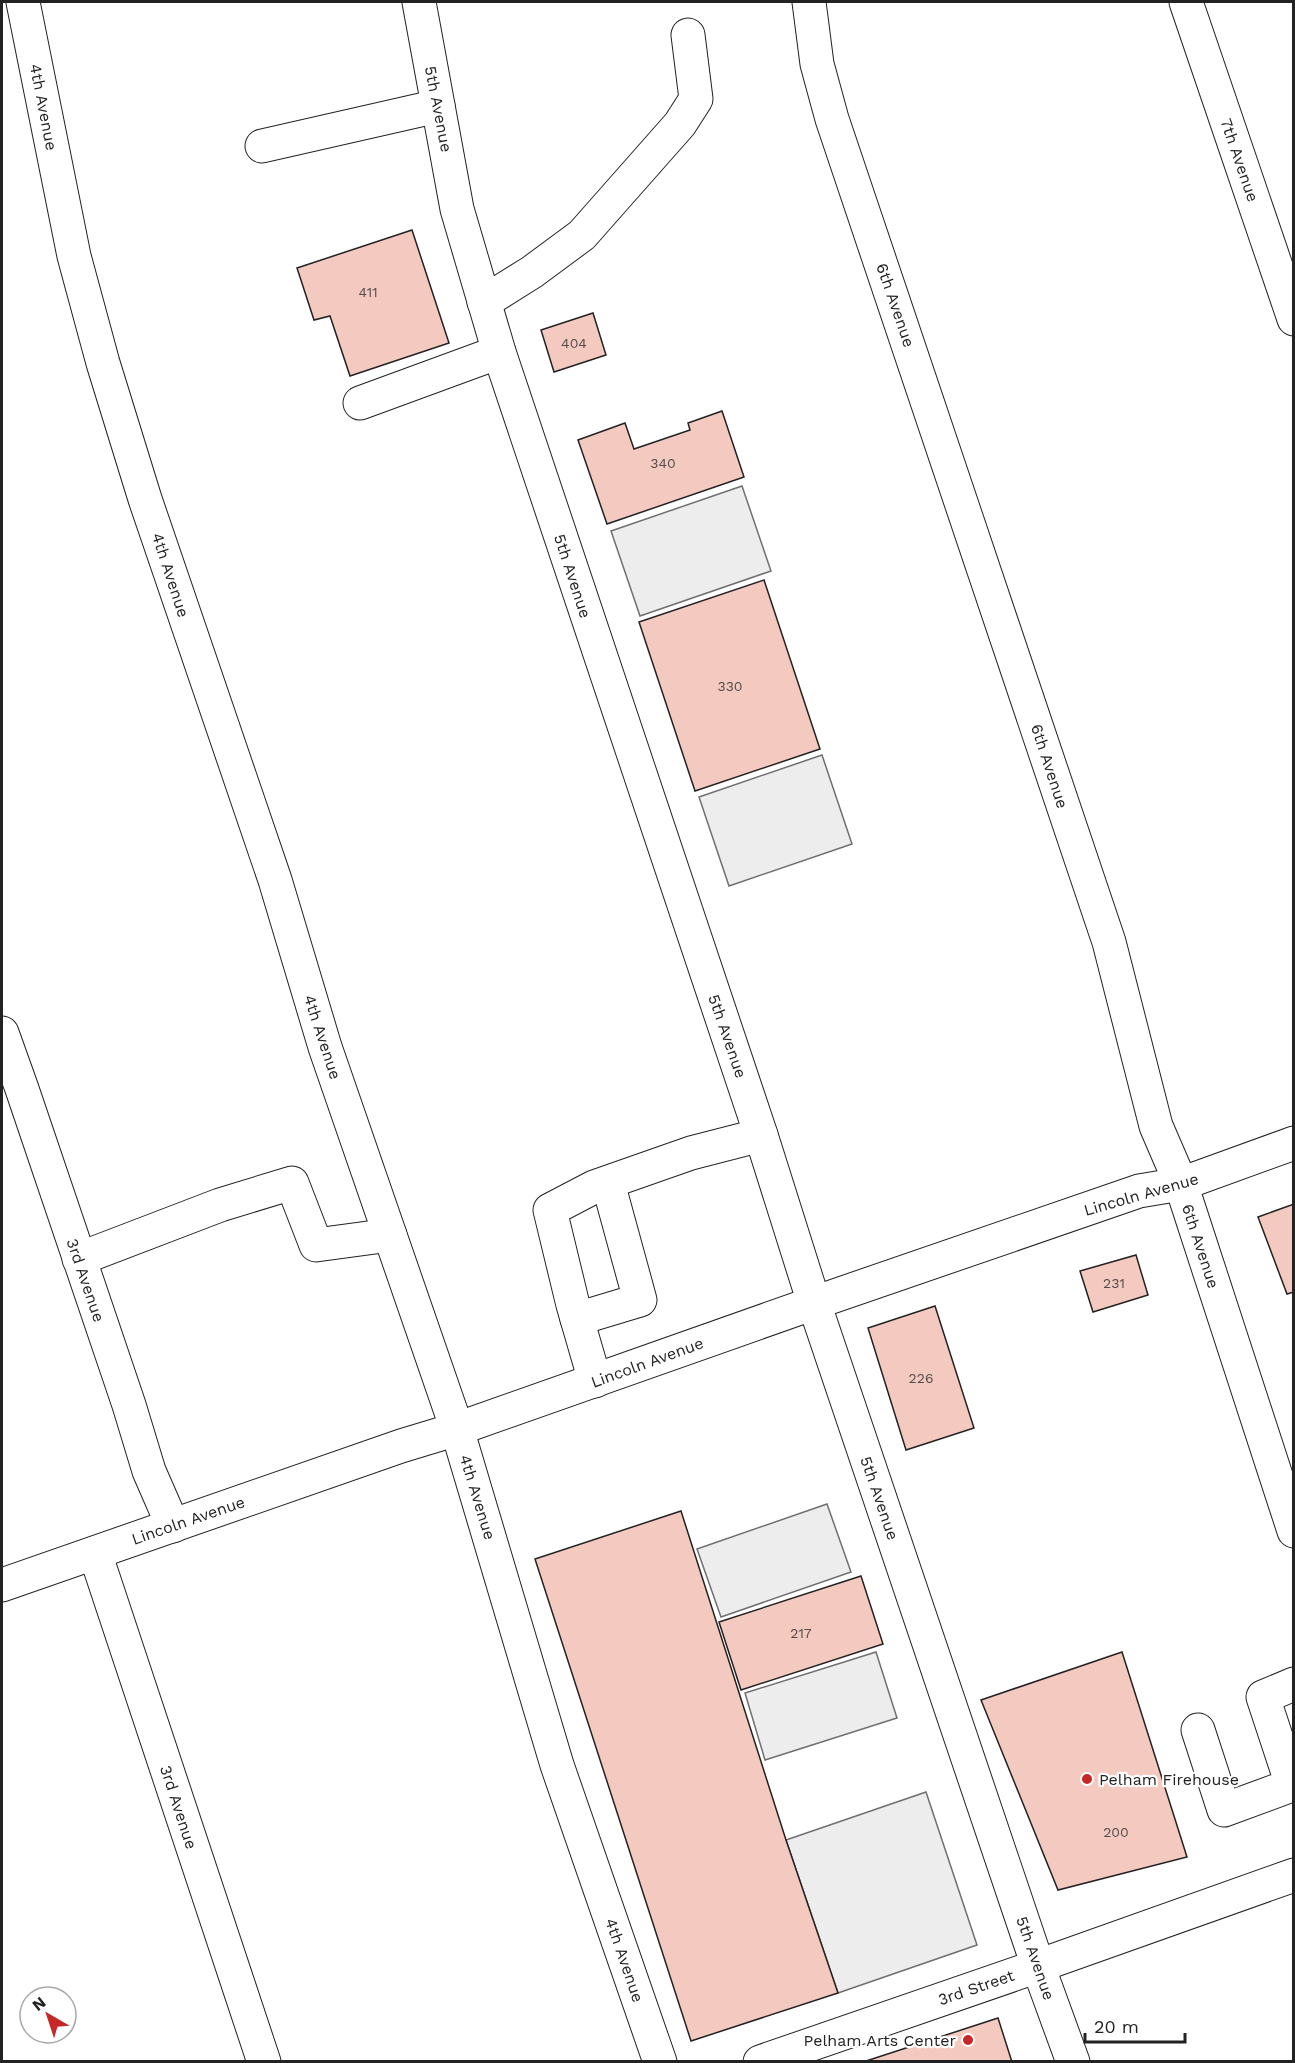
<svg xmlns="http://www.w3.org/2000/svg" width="1295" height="2063" font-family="'Work Sans',sans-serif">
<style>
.parking{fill:#ededed;stroke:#6f6f6f;stroke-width:1.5}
.building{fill:#f3c9c0;stroke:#222;stroke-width:1.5}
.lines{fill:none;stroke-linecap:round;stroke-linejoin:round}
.minor-casing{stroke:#222;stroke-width:35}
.major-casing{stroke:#222;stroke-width:35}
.minor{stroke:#fff;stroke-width:33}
.major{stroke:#fff;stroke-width:33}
.poi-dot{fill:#c62828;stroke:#fff;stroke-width:2}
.labels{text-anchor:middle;stroke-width:4.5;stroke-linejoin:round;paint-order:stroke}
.number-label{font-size:14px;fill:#564c4a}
.street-label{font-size:16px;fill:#222;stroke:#fff}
.poi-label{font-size:16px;fill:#222;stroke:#fff;text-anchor:start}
</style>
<rect width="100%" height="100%" fill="#fff"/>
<g class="parking">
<polygon points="742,486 771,571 640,616 611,531"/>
<polygon points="822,755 852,844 729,886 699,797"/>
<polygon points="827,1504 851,1572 721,1617 697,1549"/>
<polygon points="876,1652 897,1718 765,1760 745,1693"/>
<polygon points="926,1792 977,1945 838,1993 786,1840"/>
</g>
<g class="building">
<polygon points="412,230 449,343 350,376 330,316 314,320 297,268"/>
<polygon points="593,313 606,355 554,372 541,330"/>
<polygon points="722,411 744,477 607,524 578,440 625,423 634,449 690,430 688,423"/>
<polygon points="764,580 820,749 695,791 639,622"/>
<polygon points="1294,1204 1294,1292 1287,1294 1258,1217"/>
<polygon points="1136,1255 1148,1295 1093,1312 1080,1271"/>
<polygon points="935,1306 974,1428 906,1450 868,1328"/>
<polygon points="681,1511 786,1840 838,1993 691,2041 535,1559"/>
<polygon points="861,1576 883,1644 741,1690 719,1622"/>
<polygon points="1122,1652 1187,1857 1058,1890 981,1700"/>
<polygon points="998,2018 1012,2062 863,2062"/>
</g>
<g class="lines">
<g class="minor-casing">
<g id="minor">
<polyline points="23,2 74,256 103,363 145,499 275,880 325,1047 457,1429 557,1765 660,2062"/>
<polyline points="419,2 457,209 499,352 761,1135 814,1303 1038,1966 1073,2062"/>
<polyline points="809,2 817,64 832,119 1109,942 1156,1126 1181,1184 1294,1531"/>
<polyline points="1186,2 1294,319"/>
<polyline points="262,146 438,106"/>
<polyline points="484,302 532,272 582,235 680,124 696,99 688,35"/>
<polyline points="360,403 499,352"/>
<polyline points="2,1033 22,1089 129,1405 149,1471 173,1526"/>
<polyline points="79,1259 220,1205 292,1183 316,1245 390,1235"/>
<polyline points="577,1319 640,1300 608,1183"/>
<polyline points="595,1381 573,1305 550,1210 594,1187 691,1153 761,1135"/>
<polyline points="95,1553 264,2062"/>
<polyline points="1198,1730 1224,1810 1292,1785 1263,1697 1294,1684"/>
<polyline points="760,2062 1038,1966 1294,1875"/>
</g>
</g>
<g class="major-casing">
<polyline id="major" points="2,1585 401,1446 457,1429 814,1303 1139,1191 1181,1184 1294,1143"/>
</g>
<use href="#minor" class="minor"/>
<use href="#major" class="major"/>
</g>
<g class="poi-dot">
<circle cx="1087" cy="1779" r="6"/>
<circle cx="968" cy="2040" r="6"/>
</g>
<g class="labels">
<g class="number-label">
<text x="368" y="297">411</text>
<text x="574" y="348">404</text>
<text x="663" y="468">340</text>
<text x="730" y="691">330</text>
<text x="1114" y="1288">231</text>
<text x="921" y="1383">226</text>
<text x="801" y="1638">217</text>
<text x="1116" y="1837">200</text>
</g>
<g class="street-label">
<text transform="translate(44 107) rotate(79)" y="6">4th Avenue</text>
<text transform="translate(439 109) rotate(79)" y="6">5th Avenue</text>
<text transform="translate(1240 160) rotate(71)" y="6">7th Avenue</text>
<text transform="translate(896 305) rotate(71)" y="6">6th Avenue</text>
<text transform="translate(171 575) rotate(72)" y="6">4th Avenue</text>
<text transform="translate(573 576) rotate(72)" y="6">5th Avenue</text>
<text transform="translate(1050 766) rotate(72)" y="6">6th Avenue</text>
<text transform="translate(728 1036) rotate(71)" y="6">5th Avenue</text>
<text transform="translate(323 1037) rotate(72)" y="6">4th Avenue</text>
<text transform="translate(1141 1194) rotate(-16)" y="6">Lincoln Avenue</text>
<text transform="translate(1201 1246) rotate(72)" y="6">6th Avenue</text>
<text transform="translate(86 1280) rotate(71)" y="6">3rd Avenue</text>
<text transform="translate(647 1362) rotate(-20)" y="6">Lincoln Avenue</text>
<text transform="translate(478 1497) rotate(73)" y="6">4th Avenue</text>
<text transform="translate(880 1498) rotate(71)" y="6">5th Avenue</text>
<text transform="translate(188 1520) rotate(-19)" y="6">Lincoln Avenue</text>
<text transform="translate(179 1807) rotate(72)" y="6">3rd Avenue</text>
<text transform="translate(1036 1958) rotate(71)" y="6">5th Avenue</text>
<text transform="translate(625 1960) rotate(71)" y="6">4th Avenue</text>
<text transform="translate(976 1987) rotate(-19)" y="6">3rd Street</text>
</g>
<g class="poi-label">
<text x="1099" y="1785">Pelham Firehouse</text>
<text x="956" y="2046" text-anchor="end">Pelham Arts Center</text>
</g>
</g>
<rect width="1295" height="2063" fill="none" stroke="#222222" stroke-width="6"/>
<g transform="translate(48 2015) rotate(321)"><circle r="28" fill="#ffffff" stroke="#a7a7a7" stroke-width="1.5"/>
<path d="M0-4.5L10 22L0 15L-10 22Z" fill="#c62828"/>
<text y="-9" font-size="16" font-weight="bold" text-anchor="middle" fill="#222222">N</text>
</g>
<path d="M1085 2033v9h100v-9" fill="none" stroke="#222222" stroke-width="3"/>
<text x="1094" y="2033" font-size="18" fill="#222222" stroke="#ffffff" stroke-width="4.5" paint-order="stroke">20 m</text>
</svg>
